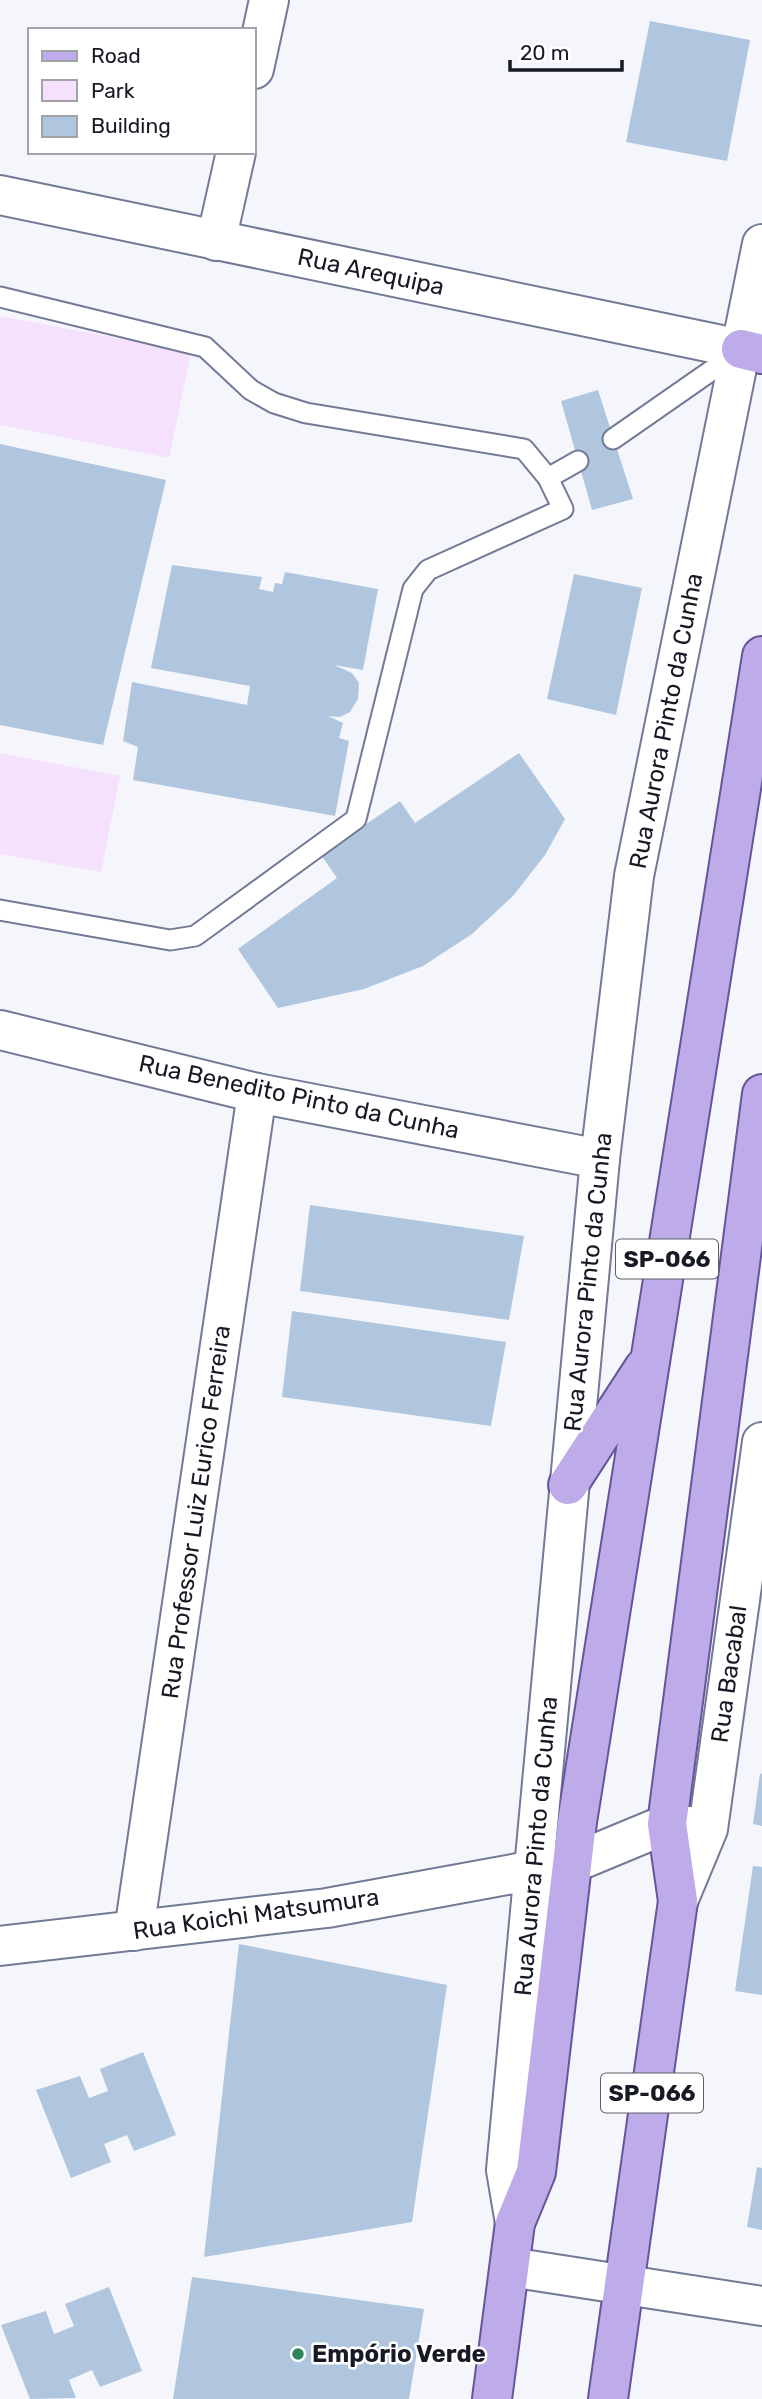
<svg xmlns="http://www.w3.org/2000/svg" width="762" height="2399" font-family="Rubik,sans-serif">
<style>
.green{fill:#f5e0fd}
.building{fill:#afc6de}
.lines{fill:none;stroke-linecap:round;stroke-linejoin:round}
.service-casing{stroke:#727a95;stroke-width:23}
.minor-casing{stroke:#727a95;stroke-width:42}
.tertiary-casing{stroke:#727a95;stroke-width:42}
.primary-casing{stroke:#66559a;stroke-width:42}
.service{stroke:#fff;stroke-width:19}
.minor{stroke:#fff;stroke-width:38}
.tertiary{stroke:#fff;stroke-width:38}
.primary{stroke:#bdace9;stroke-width:38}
.poi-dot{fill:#2c865c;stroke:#fff;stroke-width:2.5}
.labels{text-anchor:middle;stroke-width:5;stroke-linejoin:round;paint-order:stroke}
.shield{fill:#fff;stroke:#5d5f66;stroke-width:2}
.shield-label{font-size:23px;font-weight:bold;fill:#171a24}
.street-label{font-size:24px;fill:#171a24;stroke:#fff}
.poi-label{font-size:24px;font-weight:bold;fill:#171a24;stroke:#fff;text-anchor:start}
</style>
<rect width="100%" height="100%" fill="#f4f6fc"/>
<g class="green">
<polygon points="0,316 191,352 169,458 0,425"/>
<polygon points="0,753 120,776 101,872 0,854"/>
</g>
<g class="building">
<polygon points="650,21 750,40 727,161 626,142"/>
<polygon points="598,390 633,499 592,510 561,401"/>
<polygon points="0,444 166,480 103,745 0,725"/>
<polygon points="172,565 262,577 259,589 273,592 275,583 282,584 285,572 378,589 363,670 334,665 352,673 359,683 358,699 350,712 340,717 328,716 343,723 339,738 349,741 335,816 133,780 138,747 123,741 132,682 247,705 250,686 151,668"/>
<polygon points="574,574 642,588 616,715 547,699"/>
<polygon points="519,753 565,819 545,855 513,896 472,934 423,966 364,989 278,1008 238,949 337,878 321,855 400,801 415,823"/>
<polygon points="310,1205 524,1236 509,1320 300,1291"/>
<polygon points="292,1311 506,1342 491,1426 282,1397"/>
<polygon points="760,1773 762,1774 762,1826 753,1824"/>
<polygon points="753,1866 762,1867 762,1995 735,1991"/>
<polygon points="239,1944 447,1985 412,2222 204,2257"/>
<polygon points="143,2052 176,2135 134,2151 127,2135 104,2144 111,2162 71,2178 36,2090 80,2076 89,2098 108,2091 100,2069"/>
<polygon points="757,2167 762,2168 762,2230 747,2227"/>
<polygon points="192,2277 424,2309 409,2399 173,2399"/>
<polygon points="109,2287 142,2371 100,2387 92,2370 69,2380 76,2398 30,2399 1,2325 46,2311 54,2334 74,2326 65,2304"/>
</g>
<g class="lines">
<g class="service-casing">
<g id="service">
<polyline points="0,297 205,347 251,390 274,403 306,413 524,449 548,478 563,509 428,570 413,589 356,819 195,936 170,940 0,910"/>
<polyline points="613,439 738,352"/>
<polyline points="548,478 578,461"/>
</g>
</g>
<g class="minor-casing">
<g id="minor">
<polyline points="254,69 269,0"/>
<polyline points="216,241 236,152"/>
<polyline points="0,1030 257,1093 600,1159"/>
<polyline points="134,1931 257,1093"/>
<polyline points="0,1946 327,1908 573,1863 667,1824 698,1827"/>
<polyline points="510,2267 762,2306"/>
</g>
</g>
<g class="tertiary-casing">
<g id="tertiary">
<polyline points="0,195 741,349"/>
<polyline points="678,1901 708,1829 762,1442"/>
<polyline points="515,2223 506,2170 600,1159 634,876 762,244"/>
</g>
</g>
<g class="primary-casing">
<g id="primary">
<polyline points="741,349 762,354"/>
<polyline points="568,1485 644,1368"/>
<polyline points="492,2399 515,2223 536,2172 577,1822 762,656"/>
<polyline points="608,2399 678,1901 667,1824 762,1094"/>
</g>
</g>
<use href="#service" class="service"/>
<use href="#minor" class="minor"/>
<use href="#tertiary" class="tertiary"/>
<use href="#primary" class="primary"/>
</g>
<circle class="poi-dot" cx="298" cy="2354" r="7"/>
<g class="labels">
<g class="shield">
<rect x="616" y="1239.5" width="102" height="39" rx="5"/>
<rect x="601" y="2073.5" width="102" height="39" rx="5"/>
</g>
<g class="shield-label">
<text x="667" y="1267">SP-066</text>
<text x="652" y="2101">SP-066</text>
</g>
<g class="street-label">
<text transform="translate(371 272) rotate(12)" y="8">Rua Arequipa</text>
<text transform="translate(666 721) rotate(-79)" y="8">Rua Aurora Pinto da Cunha</text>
<text transform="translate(299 1097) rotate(12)" y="8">Rua Benedito Pinto da Cunha</text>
<text transform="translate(588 1282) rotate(-84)" y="8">Rua Aurora Pinto da Cunha</text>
<text transform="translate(196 1512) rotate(-82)" y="8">Rua Professor Luiz Eurico Ferreira</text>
<text transform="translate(729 1674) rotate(-82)" y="8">Rua Bacabal</text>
<text transform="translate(536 1846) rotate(-85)" y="8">Rua Aurora Pinto da Cunha</text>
<text transform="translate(256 1914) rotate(-8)" y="8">Rua Koichi Matsumura</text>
</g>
<g class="poi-label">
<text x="312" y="2362">Empório Verde</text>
</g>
</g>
<rect x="28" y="28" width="228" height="126" fill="#ffffff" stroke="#a2a3a7" stroke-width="2"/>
<rect x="42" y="51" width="35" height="10" fill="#bdace9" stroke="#a2a3a7" stroke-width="2"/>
<text x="91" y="63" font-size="21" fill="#171a24">Road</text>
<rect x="42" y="80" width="35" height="21" fill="#f5e0fd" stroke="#a2a3a7" stroke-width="2"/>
<text x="91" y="98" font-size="21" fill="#171a24">Park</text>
<rect x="42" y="116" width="35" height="21" fill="#afc6de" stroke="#a2a3a7" stroke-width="2"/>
<text x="91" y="133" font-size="21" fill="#171a24">Building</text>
<path d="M510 60v10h112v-10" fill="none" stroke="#171a24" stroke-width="3.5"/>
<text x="520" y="60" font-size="21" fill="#171a24" stroke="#ffffff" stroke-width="5" paint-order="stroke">20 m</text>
</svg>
